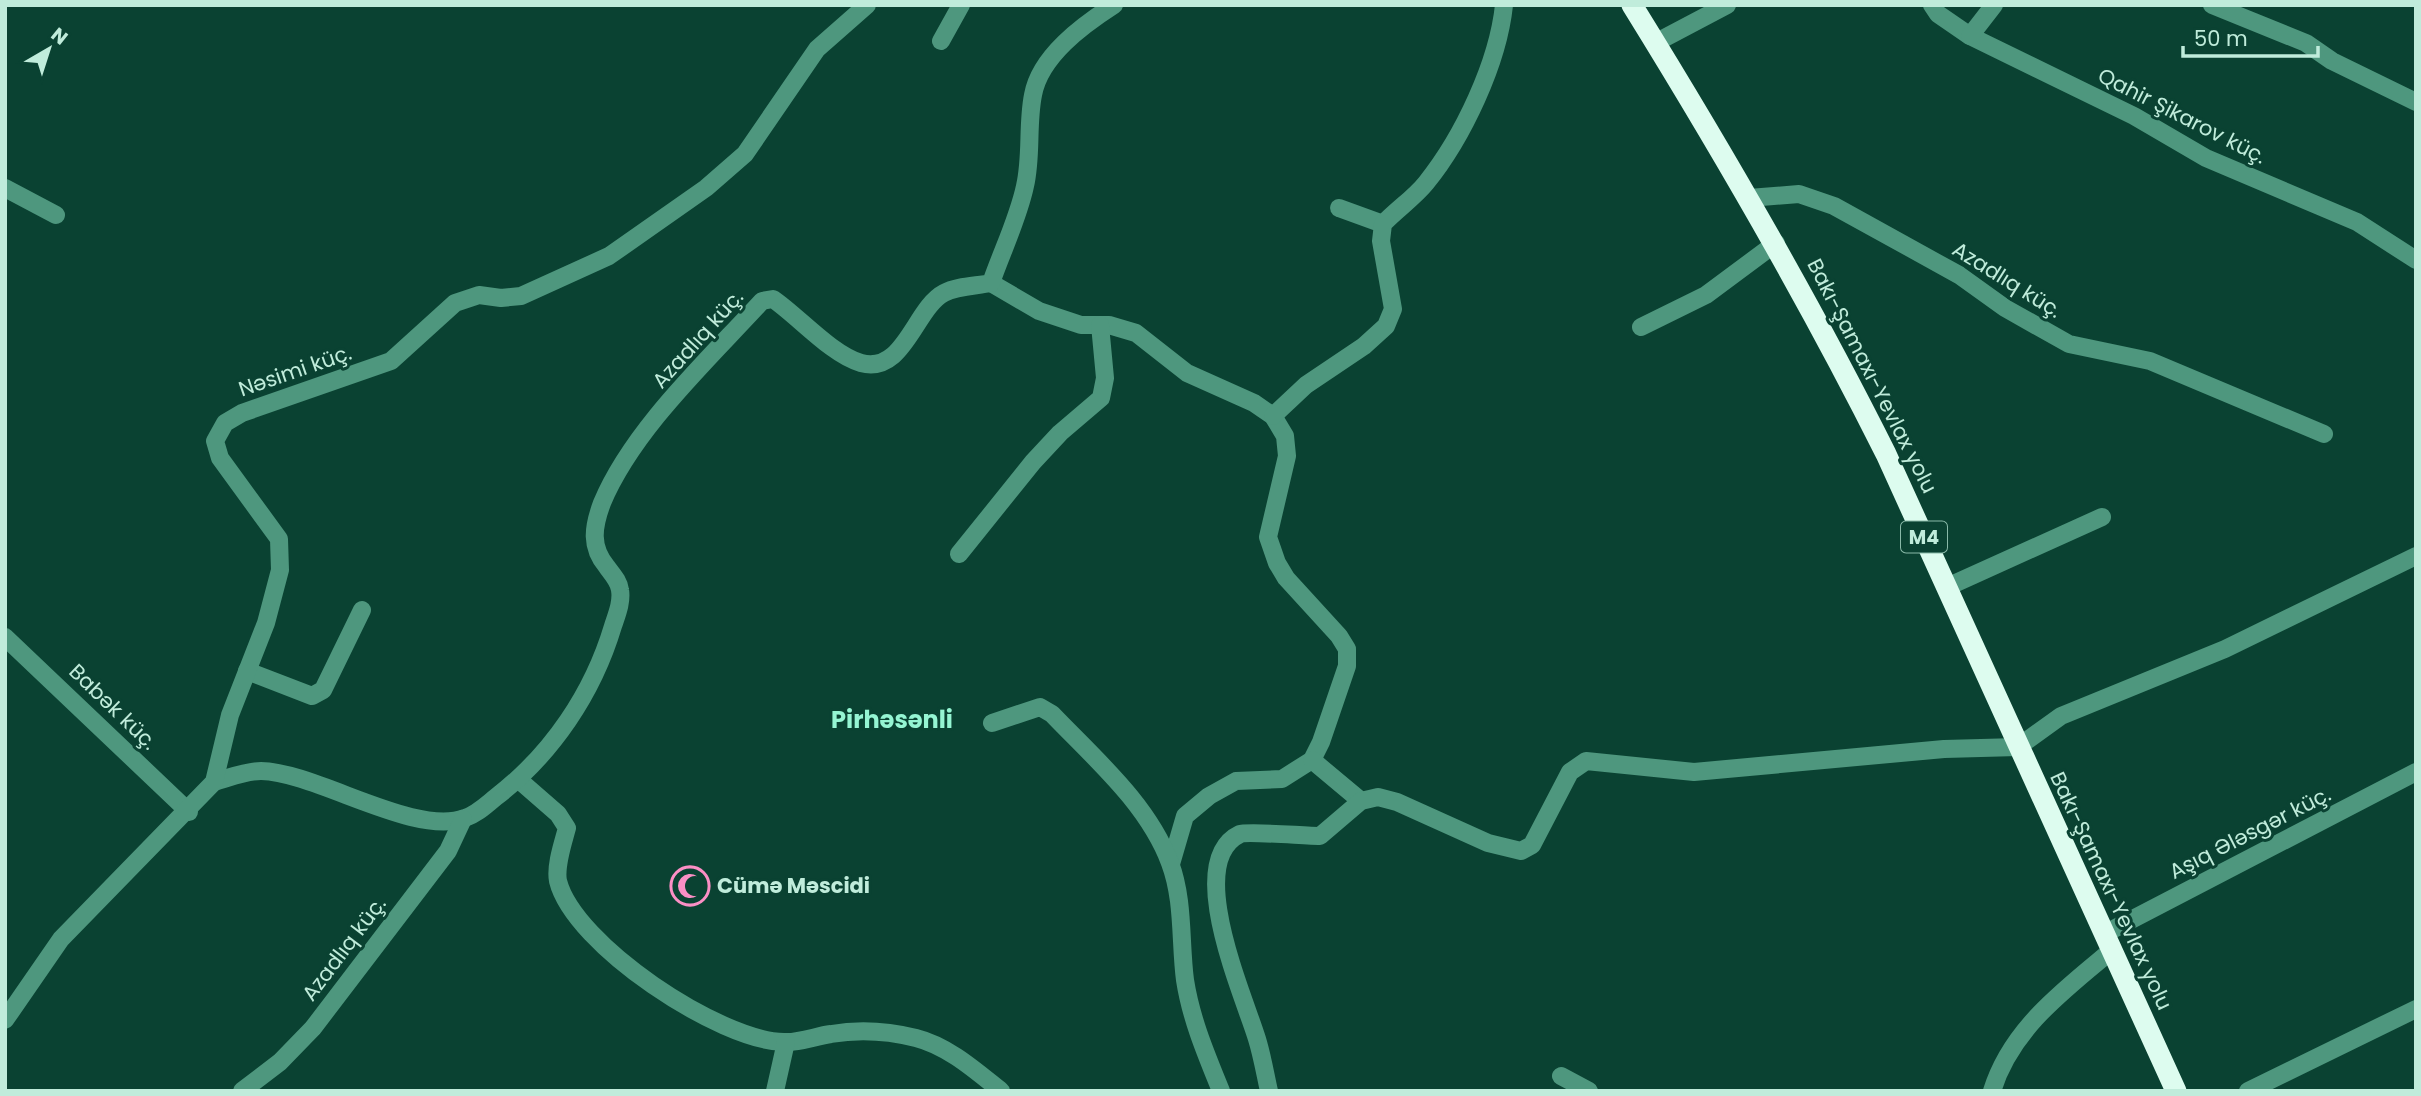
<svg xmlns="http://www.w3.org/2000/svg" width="2421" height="1096" font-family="Poppins,sans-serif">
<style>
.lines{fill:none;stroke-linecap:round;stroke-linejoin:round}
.minor{stroke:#4e977e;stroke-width:18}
.highway{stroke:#ddfcef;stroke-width:21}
.labels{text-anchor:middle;stroke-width:6;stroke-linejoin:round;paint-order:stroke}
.shield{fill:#0a4232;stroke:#89b9a8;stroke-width:2}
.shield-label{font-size:19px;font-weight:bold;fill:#c0ecdb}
.street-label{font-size:21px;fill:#c0ecdb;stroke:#0a4232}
.poi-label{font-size:21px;font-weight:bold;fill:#c0ecdb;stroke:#0a4232;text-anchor:start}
.quarter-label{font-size:24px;font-weight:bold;fill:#95f5d3;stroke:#0a4232}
</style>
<rect width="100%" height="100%" fill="#0a4232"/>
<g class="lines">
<g class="minor">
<polyline points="1932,5 1938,14 1970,36 2134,116 2206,158 2357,222 2416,260"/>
<polyline points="2212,5 2306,43 2332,61 2416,102"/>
<polyline points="1970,36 1994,5"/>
<polyline points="941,41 961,5"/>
<polyline points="1655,43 1727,5"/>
<polyline points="5,188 56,215"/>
<polyline points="1749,198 1799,194 1834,206 1959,275 2005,308 2069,344 2150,361 2324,434"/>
<polyline points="1339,208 1383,224"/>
<polyline points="991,283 1039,311 1081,325 1109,325 1136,333 1187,373 1254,403 1273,416 1285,436 1287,456 1268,537 1277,563 1286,578 1339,636 1347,649 1347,666 1321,742 1312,760 1282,779 1236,781 1209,796 1185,816 1171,864"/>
<polyline points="1641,327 1706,295 1776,243"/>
<path d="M1273,416L1306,385L1364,346L1386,326L1393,309L1381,241L1383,224C1396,210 1414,198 1426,183C1463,137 1498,63 1504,5"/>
<polyline points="959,554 1033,462 1060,433 1101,398 1105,378 1100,325"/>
<polyline points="1947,587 2102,517"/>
<polyline points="5,637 189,812"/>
<polyline points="247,671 312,696 323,690 362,610"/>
<path d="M992,723L1040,707L1052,714C1095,759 1148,804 1170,863C1184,900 1180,942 1185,980C1191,1019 1206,1054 1221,1091"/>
<polyline points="1312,760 1361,801"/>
<path d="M519,780L558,814L567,828C563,843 555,866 558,881C574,945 720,1041 784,1042C799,1043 816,1036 831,1034C860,1029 888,1031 916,1038C948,1046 976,1071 1001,1091"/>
<path d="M214,782C229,778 245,771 261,771C316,772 414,837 465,818C477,814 486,805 496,797C552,754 593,693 613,626C617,614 622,602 620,590C619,581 612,574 607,567C590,547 593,527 602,503C633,429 708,360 762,301L773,299C798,316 832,355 861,363C904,375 915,308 944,293C957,286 976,286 991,283C1002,251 1018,219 1025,186C1032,156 1027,125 1033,95C1040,56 1083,25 1114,5"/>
<polyline points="2104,934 2416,772"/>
<polyline points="5,1020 61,939 214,782 230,715 266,623 280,570 279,539 220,458 215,441 225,423 242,413 391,361 455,303 479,295 501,298 521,296 609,256 706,188 745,154 817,49 867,5"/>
<polyline points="1561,1076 1589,1091"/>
<polyline points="242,1091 280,1062 313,1028 448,851 463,819"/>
<polyline points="775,1091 786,1042"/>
<path d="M1269,1091C1265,1073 1262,1055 1257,1039C1244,996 1183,861 1240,834C1248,831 1305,836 1320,836L1361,801L1378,797L1397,802L1488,843L1521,851L1532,845L1570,772L1586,761L1694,772L1944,749L2018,747L2061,716L2225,649L2416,556"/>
<path d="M1992,1091C2011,1029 2064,990 2112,950"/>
<polyline points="2248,1091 2416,1009"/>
</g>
<path class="highway" d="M1632,5C1723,152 1809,300 1886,454L2176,1091"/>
</g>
<defs>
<g id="mosque-ring" transform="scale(2.0125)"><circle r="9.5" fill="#0a4232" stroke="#fb8fc5" stroke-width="1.5"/><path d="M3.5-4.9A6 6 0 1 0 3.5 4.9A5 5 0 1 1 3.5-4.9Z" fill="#fb8fc5"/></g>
</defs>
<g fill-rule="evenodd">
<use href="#mosque-ring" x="690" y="886"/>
</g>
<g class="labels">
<rect class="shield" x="1901" y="521.5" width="46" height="31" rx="5"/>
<g class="shield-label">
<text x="1924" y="544">M4</text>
</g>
<g class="street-label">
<text transform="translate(2182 116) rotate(27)" y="7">Qahir Şikarov küç.</text>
<text transform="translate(2007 280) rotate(32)" y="7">Azadlıq küç.</text>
<text transform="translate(698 339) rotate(-48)" y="7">Azadlıq küç.</text>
<text transform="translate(295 371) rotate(-19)" y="7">Nəsimi küç.</text>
<text transform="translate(1872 376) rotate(63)" y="7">Bakı-Şamaxı-Yevlax yolu</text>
<text transform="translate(113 707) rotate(44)" y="7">Babək küç.</text>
<text transform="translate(2250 833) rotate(-27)" y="7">Aşıq Ələsgər küç.</text>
<text transform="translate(2111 891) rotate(65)" y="7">Bakı-Şamaxı-Yevlax yolu</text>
<text transform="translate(344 949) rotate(-53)" y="7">Azadlıq küç.</text>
</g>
<g class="poi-label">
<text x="717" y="893">Cümə Məscidi</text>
</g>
<g class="quarter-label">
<text x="892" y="728">Pirhəsənli</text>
</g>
</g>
<rect width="2421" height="1096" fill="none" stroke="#c0ecdb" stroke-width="14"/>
<g transform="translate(49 49) rotate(39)" stroke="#0a4232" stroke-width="5" paint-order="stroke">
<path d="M0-5L12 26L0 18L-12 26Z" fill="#c0ecdb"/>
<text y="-10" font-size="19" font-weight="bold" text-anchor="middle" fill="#c0ecdb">N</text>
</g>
<path d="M2183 46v10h135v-10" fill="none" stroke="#c0ecdb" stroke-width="3.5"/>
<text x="2194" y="46" font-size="21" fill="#c0ecdb" stroke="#0a4232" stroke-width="5" paint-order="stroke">50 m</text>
</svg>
